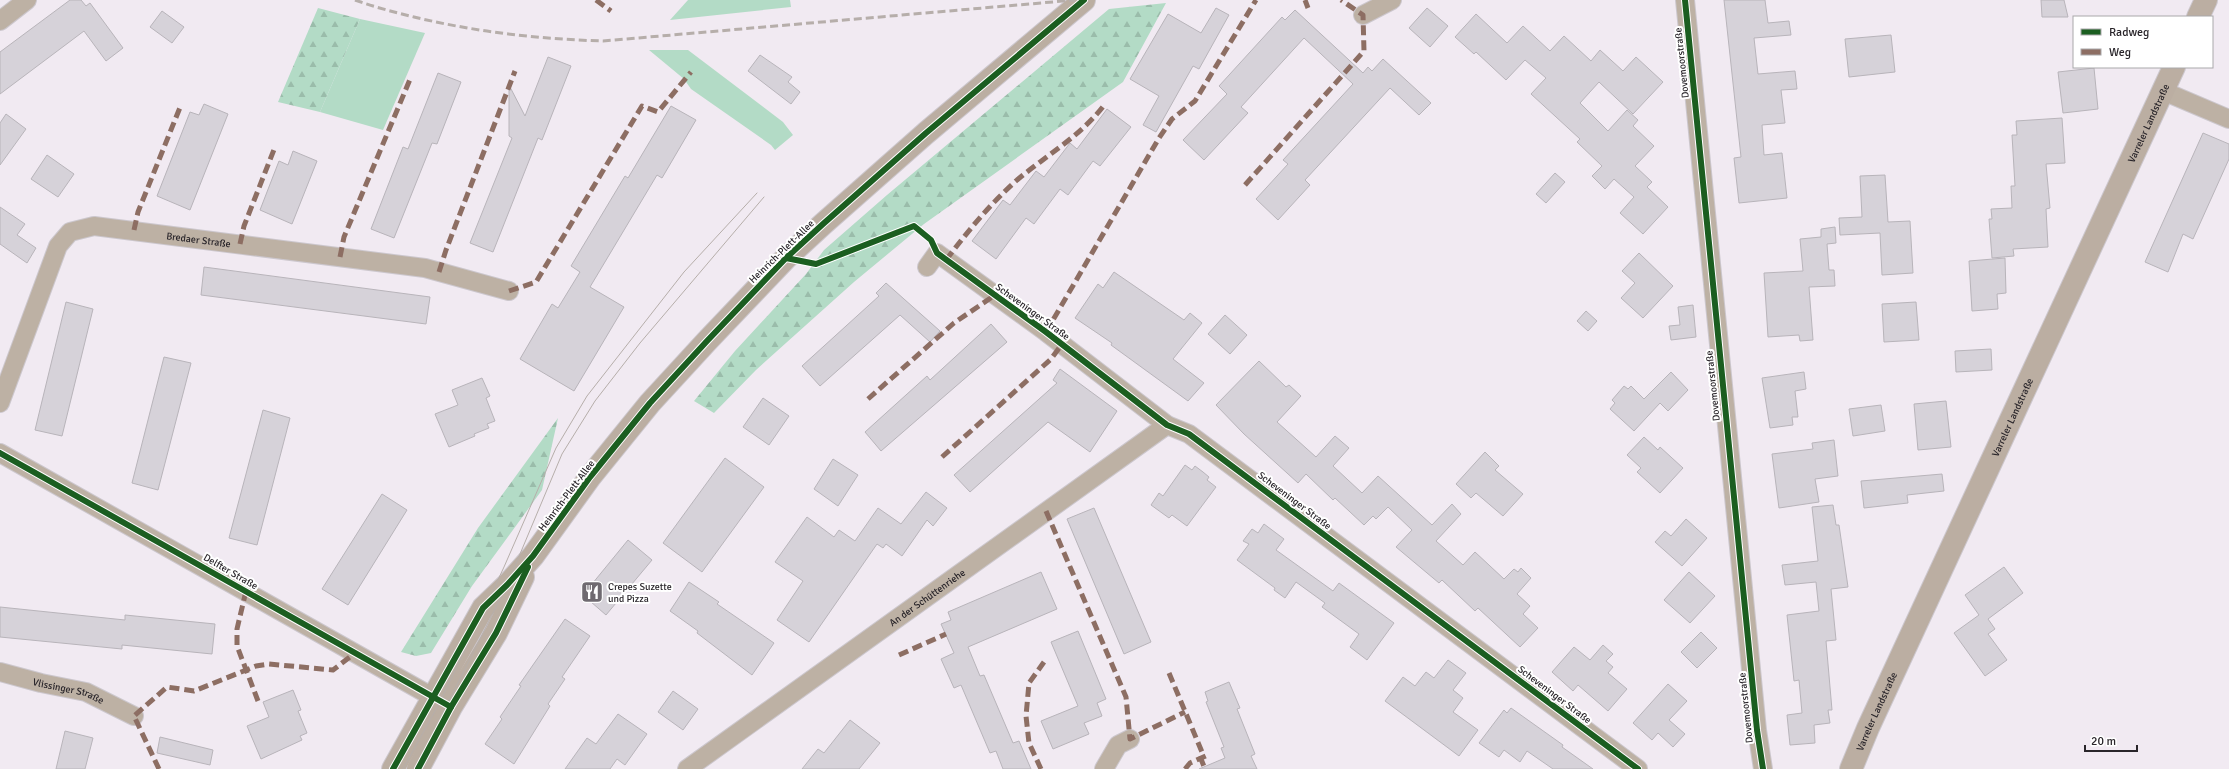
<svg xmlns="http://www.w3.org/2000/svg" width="2229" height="769" font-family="Signika,sans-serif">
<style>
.green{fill:#b3dbc6}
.forest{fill:url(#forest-firs)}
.building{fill:#d6d2d9;stroke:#b8b4ba}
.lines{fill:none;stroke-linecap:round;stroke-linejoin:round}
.street-casing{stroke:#ccc7cd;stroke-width:20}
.secondary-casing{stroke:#ccc7cd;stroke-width:24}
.street{stroke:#bdb1a4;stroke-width:18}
.secondary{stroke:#bbaea2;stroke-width:22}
.tram{stroke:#b6aeaa;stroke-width:1}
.rail{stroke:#b6aeaa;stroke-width:3;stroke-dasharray:8 4;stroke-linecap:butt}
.quiet{stroke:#8d6e63;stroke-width:5;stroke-dasharray:10 5;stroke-linecap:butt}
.cycleway-casing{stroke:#fff;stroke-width:8}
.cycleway{stroke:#1b5e20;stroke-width:6}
.labels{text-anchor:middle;stroke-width:4;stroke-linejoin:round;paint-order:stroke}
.street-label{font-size:10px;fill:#29252a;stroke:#fff}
.poi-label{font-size:10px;fill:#29252a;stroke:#fff;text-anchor:start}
</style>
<defs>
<pattern id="forest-firs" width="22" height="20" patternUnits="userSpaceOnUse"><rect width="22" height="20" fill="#b3dbc6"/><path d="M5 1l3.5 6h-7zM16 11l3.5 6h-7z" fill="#9abcaa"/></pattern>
</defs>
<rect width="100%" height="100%" fill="#f1eaf2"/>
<g class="green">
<polygon points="688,0 790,0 791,7 670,20"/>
<polygon points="360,19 425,33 383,130 320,112"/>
<polygon points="649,50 688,50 783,122 793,135 775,150 771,145 691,89 684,79"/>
</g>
<g class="forest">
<polygon points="1166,3 1123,82 924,224 854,282 756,370 714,413 694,401 735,351 806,274 824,250 887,195 1109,9"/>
<polygon points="318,8 360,19 320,112 278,102"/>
<polygon points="558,418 542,490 472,586 431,653 416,656 401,652 478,528"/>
</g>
<g class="building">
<polygon points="70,0 81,0 86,6 90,3 123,48 106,61 84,31 0,94 0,52"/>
<polygon points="1724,0 1765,0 1768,23 1789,21 1791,35 1754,38 1758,74 1795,71 1797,89 1781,90 1785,123 1762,125 1764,155 1782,153 1787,198 1739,203 1734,158 1741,157"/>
<polygon points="2041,0 2064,0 2068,17 2042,17"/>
<polygon points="1216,8 1229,15 1199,69 1193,66 1156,132 1143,125 1159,96 1130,79 1168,14 1201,33"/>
<polygon points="1427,8 1448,26 1430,47 1409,28"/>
<polygon points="1295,10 1363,73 1368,67 1372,71 1383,59 1431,103 1419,115 1390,88 1305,180 1310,185 1278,220 1256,199 1288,164 1283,160 1353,84 1304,38 1241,107 1248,113 1204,160 1183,140 1227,94 1219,86 1282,17 1285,20"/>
<polygon points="162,11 184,27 172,43 150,27"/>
<polygon points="1476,14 1507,43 1523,26 1550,51 1564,36 1591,61 1600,50 1623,71 1636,57 1663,82 1633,114 1599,82 1580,103 1608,131 1627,110 1638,120 1633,126 1654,146 1635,166 1652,182 1647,187 1668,207 1643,234 1620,213 1634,197 1614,179 1605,189 1592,176 1602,166 1577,142 1580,139 1531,94 1546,78 1525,60 1506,80 1476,52 1474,54 1455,37"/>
<polygon points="1891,35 1895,72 1849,77 1845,39"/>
<polygon points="760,55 792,77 788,82 800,92 791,104 748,71"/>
<polygon points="548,57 571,66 542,140 538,138 493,252 470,243 512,138 509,136 509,85 525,116"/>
<polygon points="2094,68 2098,109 2063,113 2058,72"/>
<polygon points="438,73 461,82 437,144 432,143 394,238 371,229 403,147 408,149"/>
<polygon points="204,104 228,114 190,210 157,196 190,112 199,115"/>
<polygon points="671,106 696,120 662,178 657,175 590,287 624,307 574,391 520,359 552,304 558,308 580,272 571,266 625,176 628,178"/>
<polygon points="1107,109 1131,127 1100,166 1093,161 1068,195 1060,189 1034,224 1026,218 996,259 972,241 1003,200 1010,205 1036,171 1044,177 1070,143 1077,149"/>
<polygon points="6,114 26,129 0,165 0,123"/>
<polygon points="2062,118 2065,163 2046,164 2050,208 2046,209 2048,247 2013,249 2014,256 1992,258 1989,219 1992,219 1991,209 2012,208 2011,186 2015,186 2012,135 2017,135 2016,121"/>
<polygon points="2203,133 2229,144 2229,159 2193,239 2183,234 2168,272 2145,262"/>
<polygon points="293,151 317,161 292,224 260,210 279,161 288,165"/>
<polygon points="47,155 74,174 58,197 31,179"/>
<polygon points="1555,173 1565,182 1546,203 1536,194"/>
<polygon points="1885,175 1888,222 1910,221 1913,273 1882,275 1880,233 1840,235 1839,218 1862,217 1860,176"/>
<polygon points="0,207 25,224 17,235 36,248 27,263 0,244"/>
<polygon points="1835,227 1836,243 1827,244 1829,270 1834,270 1835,286 1809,287 1813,340 1800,341 1799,335 1768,337 1764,273 1803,271 1800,239 1821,237 1821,229"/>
<polygon points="1639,253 1673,286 1643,318 1621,298 1635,283 1622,271"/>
<polygon points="2005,258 2006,293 1997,294 1998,309 1972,311 1969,261"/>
<polygon points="204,267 430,297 426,324 201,295"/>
<polygon points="1114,272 1184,320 1190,313 1202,323 1173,359 1204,383 1188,401 1111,345 1112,343 1075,318 1098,284 1103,288"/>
<polygon points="886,283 940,331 930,342 900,315 820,386 802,366 879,296 876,293"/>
<polygon points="66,302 93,309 62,436 35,430"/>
<polygon points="1916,302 1919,340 1884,342 1882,304"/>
<polygon points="1693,305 1696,337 1671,340 1669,326 1680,325 1678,307"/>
<polygon points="1586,311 1597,321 1588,331 1577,321"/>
<polygon points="1225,315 1247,335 1230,354 1208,334"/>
<polygon points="991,324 1007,342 881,451 865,432 927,376 930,380"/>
<polygon points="1991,349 1992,370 1956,372 1955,351"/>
<polygon points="164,357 191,363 158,490 132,483"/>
<polygon points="1259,361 1286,387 1289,385 1301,396 1277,422 1316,457 1335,436 1349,448 1333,466 1362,493 1378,476 1432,525 1452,504 1461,514 1436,541 1463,565 1475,552 1504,579 1514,569 1518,572 1521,568 1531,578 1517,594 1530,606 1523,614 1538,628 1520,647 1478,608 1475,611 1442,580 1439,583 1396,547 1412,530 1388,507 1376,519 1373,516 1364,525 1335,498 1333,500 1306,474 1298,483 1244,434 1216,405"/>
<polygon points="1060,369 1117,411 1090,452 1048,422 970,492 954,475 1057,383 1053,380"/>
<polygon points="1671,372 1688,390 1668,411 1660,403 1634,431 1610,409 1615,403 1612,400 1624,386 1628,389 1631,386 1644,399"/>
<polygon points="1804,372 1806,389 1795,391 1798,417 1792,417 1793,425 1770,428 1762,378"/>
<polygon points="482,378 490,396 486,398 495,421 487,424 489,428 474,434 475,436 449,447 435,414 458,405 452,390"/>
<polygon points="763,398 789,416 769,445 743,427"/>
<polygon points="1946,401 1951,447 1918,450 1914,404"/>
<polygon points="1881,405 1885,431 1853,436 1849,409"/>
<polygon points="263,410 290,418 257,545 229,538"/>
<polygon points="1644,437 1658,450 1660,447 1683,468 1660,493 1637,472 1641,468 1627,455"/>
<polygon points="1834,440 1838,476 1815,479 1819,502 1779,508 1772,454 1813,449 1812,443"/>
<polygon points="1485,452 1499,466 1495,470 1523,494 1503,516 1476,493 1471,498 1456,484"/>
<polygon points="725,458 764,487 702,572 663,543"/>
<polygon points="833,459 858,475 838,506 814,489"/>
<polygon points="1185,465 1192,470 1195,466 1203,472 1209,477 1207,480 1216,487 1187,526 1172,515 1169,518 1151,505 1159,493 1163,496"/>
<polygon points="1942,474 1944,491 1907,495 1908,503 1864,508 1861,481"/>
<polygon points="926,492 947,508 933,526 927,520 902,556 886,544 883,548 877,544 809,642 777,620 803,581 775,562 807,517 834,537 839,530 855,541 878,508 901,524"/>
<polygon points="382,494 407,510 348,605 322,589"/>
<polygon points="1833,505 1836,525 1839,525 1848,587 1831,589 1836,640 1826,641 1832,710 1828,710 1830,723 1814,725 1815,743 1790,745 1787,715 1802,713 1799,680 1794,681 1787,615 1819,611 1816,582 1785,585 1782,565 1818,561 1812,507"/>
<polygon points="1094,508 1151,642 1124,654 1067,519"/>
<polygon points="1686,519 1707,538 1682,566 1655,542 1665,531 1671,536"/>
<polygon points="1264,524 1284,539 1276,550 1333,591 1339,583 1394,623 1367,660 1350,647 1359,634 1322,607 1325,603 1296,582 1285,598 1274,590 1275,588 1237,560 1249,544 1243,541 1252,529 1258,533"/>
<polygon points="628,540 652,560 606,615 583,595"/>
<polygon points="2004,567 2023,593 1988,619 1995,629 1988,634 2007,660 1985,676 1954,633 1979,615 1965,595"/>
<polygon points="1041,572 1057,609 968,647 980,676 984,675 1013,743 1019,741 1031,769 1003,769 996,751 990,753 961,685 954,688 941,659 954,653 941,624 951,620 948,612"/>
<polygon points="1689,572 1715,596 1690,623 1664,600"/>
<polygon points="689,582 719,602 717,604 774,643 752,675 697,633 698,631 670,611"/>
<polygon points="0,607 125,620 125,615 215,624 212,654 122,645 122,649 0,637"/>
<polygon points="565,619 590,636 562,677 565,679 548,704 550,706 514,764 485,744 502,719 500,717 521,686 519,685"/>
<polygon points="1078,631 1106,699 1097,703 1102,716 1084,723 1089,734 1053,749 1041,721 1078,706 1051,642"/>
<polygon points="1701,632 1717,648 1697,668 1681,652"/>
<polygon points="1603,645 1613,654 1606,661 1613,667 1608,673 1627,689 1608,711 1578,685 1573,691 1552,672 1574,647 1590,660"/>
<polygon points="1448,660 1466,673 1453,690 1463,698 1453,712 1478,730 1459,756 1385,701 1403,677 1415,686 1426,672 1434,678"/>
<polygon points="1229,682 1240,708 1237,709 1255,754 1251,756 1257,769 1199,769 1225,758 1221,748 1224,747 1206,702 1208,701 1205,692"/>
<polygon points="1668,684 1687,701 1669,720 1685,734 1673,747 1658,733 1652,740 1633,723"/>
<polygon points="293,690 301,710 298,711 307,733 300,736 302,740 261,759 247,726 269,717 263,702"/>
<polygon points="673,691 698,709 683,730 658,712"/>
<polygon points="1511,708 1563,745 1562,747 1593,769 1553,769 1527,751 1520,762 1504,750 1499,757 1479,743 1504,710 1507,713"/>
<polygon points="618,714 647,734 625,765 617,759 610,769 565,769 587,738 596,744"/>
<polygon points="850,720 880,743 859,769 802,769 818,749 824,753"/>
<polygon points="65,731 93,738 85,769 56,769"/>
<polygon points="160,737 213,750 210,765 157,753"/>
</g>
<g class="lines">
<g class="street-casing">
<g id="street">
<polyline points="1685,0 1757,730 1763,769"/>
<polyline points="1363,15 1392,0"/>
<polyline points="0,21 27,0"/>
<polyline points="2163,91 2229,119"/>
<polyline points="927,267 937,253 1046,332 1167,425 1189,434 1638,769"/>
<path id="s1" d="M0,403L58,246L70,232L94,226L425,268L509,291"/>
<polyline points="0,453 445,704"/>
<path id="s2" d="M0,672L41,683L86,692L134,716"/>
<path id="s3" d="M687,769L1167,425"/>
<polyline points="1104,769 1118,745 1130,739"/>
</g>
</g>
<g class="secondary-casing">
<g id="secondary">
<polyline points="2198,17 2206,0"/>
<polyline points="393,769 483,608 507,585 533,556 590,477 650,403 707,341 786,258 823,224 926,133 1084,0"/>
<polyline points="418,769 451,707 496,633 523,577"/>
<path id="s4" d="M1851,769L1868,728L2174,67"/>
</g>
</g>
<use href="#street" class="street"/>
<use href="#secondary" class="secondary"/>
<g class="tram">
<polyline points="403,769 440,702 474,631 504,567 556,448 587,396 684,272 757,193"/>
<polyline points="415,769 507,585 562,454 595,401 640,343 764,197"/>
</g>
<path class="rail" d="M355,0C374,7 394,12 414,17C476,32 539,39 603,41L1075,0"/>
<g class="quiet">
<polyline points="596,0 611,11"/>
<polyline points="1305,0 1308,8"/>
<polyline points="1245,185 1364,51 1363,15 1341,0"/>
<polyline points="134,230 138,212 181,105"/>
<polyline points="240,244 244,226 275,147"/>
<polyline points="340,257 344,237 411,77"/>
<path d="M946,260C968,231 990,204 1017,180C1047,155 1082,135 1105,104"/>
<polyline points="439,272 446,250 515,71"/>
<polyline points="509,291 536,282 642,106 658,112 691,72"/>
<polyline points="1046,332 1159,138 1172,119 1195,101 1256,0"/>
<polyline points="868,399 954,323 995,295"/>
<polyline points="942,457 1051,359 1062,344"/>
<polyline points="1046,511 1126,697 1130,739 1185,712"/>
<polyline points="246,591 237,629 237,646 258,701"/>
<polyline points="899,655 946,634"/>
<polyline points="1169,673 1202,752 1201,759 1205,769"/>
<polyline points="159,769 134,716 167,687 194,691 256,666 269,664 333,670 355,653"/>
<polyline points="1041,769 1029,743 1026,716 1029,683 1044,662"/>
<polyline points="1185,769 1190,763 1210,754"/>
</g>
<g class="cycleway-casing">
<g id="cycleway">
<polyline points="1685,0 1757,730 1763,769"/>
<polyline points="786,258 816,264 914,226 931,240 937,253 1046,332 1167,425 1189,434 1638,769"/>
<polyline points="0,453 451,707"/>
<polyline points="393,769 483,608 507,585 533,556 590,477 650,403 707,341 786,258 823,224 926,133 1084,0"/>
<polyline points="418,769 451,707 496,633 528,567"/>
</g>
</g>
<use href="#cycleway" class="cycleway"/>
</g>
<defs>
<g id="restaurant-square" transform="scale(1.15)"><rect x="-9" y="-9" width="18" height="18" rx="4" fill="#6f6a70" stroke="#fff"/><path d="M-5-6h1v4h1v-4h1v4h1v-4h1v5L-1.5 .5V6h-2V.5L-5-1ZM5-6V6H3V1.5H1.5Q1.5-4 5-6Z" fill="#fff"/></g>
</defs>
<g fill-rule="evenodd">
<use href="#restaurant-square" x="592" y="592"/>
</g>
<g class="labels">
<g class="street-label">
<text transform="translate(1681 63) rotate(-96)" y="4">Dovemoorstraße</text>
<text dy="4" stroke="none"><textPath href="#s4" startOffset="711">Varreler Landstraße</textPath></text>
<text dy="4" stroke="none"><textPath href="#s1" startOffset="316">Bredaer Straße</textPath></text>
<text transform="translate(781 251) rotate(-44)" y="4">Heinrich-Plett-Allee</text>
<text transform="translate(1033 311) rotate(36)" y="4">Scheveninger Straße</text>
<text transform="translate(1712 386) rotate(-96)" y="4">Dovemoorstraße</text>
<text dy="4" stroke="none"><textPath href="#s4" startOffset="387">Varreler Landstraße</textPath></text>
<text transform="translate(566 495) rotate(-53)" y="4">Heinrich-Plett-Allee</text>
<text transform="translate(1295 500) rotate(37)" y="4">Scheveninger Straße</text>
<text transform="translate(231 571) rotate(30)" y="4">Delfter Straße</text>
<text dy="4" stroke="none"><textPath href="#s3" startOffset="295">An der Schüttenriehe</textPath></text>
<text dy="4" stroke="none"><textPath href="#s2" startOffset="71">Vlissinger Straße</textPath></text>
<text transform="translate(1555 694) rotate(37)" y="4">Scheveninger Straße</text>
<text transform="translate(1745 708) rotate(-96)" y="4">Dovemoorstraße</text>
<text dy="4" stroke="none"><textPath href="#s4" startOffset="63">Varreler Landstraße</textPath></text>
</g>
<g class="poi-label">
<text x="608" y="590">Crepes Suzette<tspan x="608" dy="12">und Pizza</tspan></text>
</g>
</g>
<rect x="2073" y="16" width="140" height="52" fill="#ffffff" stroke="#a9a8aa"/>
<rect x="2081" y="29" width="20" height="6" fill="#1b5e20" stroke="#a9a8aa"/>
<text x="2109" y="36" font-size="12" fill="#29252a">Radweg</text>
<rect x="2081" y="49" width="20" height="6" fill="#8d6e63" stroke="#a9a8aa"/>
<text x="2109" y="56" font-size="12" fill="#29252a">Weg</text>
<path d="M2085 745v6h52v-6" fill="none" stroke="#29252a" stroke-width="2"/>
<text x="2091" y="745" font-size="12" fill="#29252a" stroke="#ffffff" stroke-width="3" paint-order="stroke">20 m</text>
</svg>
